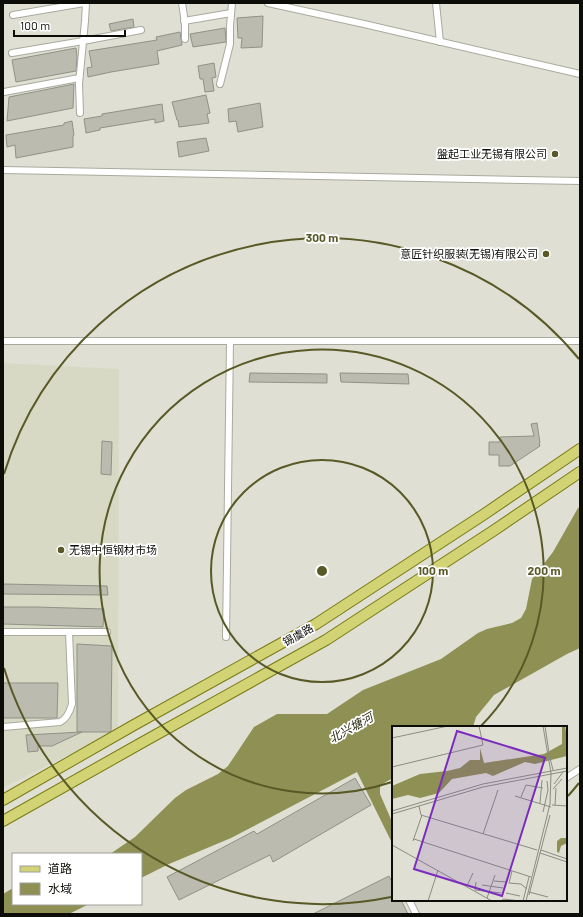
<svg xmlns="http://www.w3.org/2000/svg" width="583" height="917" font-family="Barlow,'Noto Sans SC',sans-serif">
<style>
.built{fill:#d7d9c4}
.water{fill:#8e9054}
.building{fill:#bbbcaf;stroke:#919286}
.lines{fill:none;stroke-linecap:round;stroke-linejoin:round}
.minor-casing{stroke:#a9aa9e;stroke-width:8}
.primary-casing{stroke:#797a13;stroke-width:12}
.minor{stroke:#fff;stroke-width:6}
.primary{stroke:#d2d375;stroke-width:10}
.ring{fill:none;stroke:#585926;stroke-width:2}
.poi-dot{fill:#585926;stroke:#fff;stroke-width:1.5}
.labels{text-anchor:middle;stroke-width:3.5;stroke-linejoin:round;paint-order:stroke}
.poi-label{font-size:11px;fill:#0c0d08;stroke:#fff;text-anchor:end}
.street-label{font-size:11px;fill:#0c0d08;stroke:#fff}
.water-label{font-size:12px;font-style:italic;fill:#2c2d11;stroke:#fff}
.inset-road{fill:none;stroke:#8b8c82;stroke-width:1}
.view{fill:#7b2cbf;fill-opacity:0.15;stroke:#7b2cbf;stroke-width:2}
.inset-edge{fill:none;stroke:#0c0d08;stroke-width:2}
.centre{fill:#585926;stroke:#fff;stroke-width:2}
.ring-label{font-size:12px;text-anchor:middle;font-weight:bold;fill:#585926;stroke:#fff;stroke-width:3.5;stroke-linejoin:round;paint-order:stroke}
</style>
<rect width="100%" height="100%" fill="#dfe0d3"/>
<polygon class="built" points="3,363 119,369 118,730 3,788"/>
<g class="water">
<polygon points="580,507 580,648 567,654 494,695 476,717 473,727 393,727 393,778 384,783 380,787 380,794 393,824 393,845 357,772 231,838 169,864 141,878 141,854 110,854 135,837 175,798 186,790 218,774 228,766 254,727 277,714 327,714 363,690 441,659 478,633 487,629 512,623 521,618 526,609 532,579 553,552 578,508"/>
<polygon points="13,888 13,904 89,904 69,914 3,914 3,894"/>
</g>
<g class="building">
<polygon points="263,16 262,47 241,48 242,38 238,38 237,18"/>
<polygon points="133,19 134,27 111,31 109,24"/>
<polygon points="225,28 226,42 193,47 190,34"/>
<polygon points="180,32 182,45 157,51 159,64 111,72 88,77 87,68 92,67 89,51 157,40 156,37"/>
<polygon points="76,48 77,57 76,71 16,82 12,60"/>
<polygon points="214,63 216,77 212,78 214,91 205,92 203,79 200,79 198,66"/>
<polygon points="74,84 73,108 7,121 9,97"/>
<polygon points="206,95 210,113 207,114 209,123 179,127 178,120 177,120 172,102"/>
<polygon points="260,103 263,127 238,132 236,121 229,122 228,109"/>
<polygon points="162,104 164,121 155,123 155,119 100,128 100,130 86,133 84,119 102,116 102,114"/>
<polygon points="72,121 74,135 73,136 73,147 16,158 15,145 7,147 6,135 64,125 64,123"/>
<polygon points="206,138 209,151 179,157 177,142"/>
<polygon points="250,373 327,374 327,383 249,382"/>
<polygon points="340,373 408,374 409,384 341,382"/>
<polygon points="537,423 540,443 539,443 540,446 510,466 499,466 499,455 489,455 489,442 500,442 500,437 534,436 531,424"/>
<polygon points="102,441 112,442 111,475 101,474"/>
<polygon points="3,584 107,586 108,595 3,594"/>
<polygon points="3,607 36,607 104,609 103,627 3,624"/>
<polygon points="77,644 112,646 111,731 109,732 77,732"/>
<polygon points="3,683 58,683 57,718 3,718"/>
<polygon points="82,732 52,746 38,746 38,751 28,752 26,735"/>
<polygon points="355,778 371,805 273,862 270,855 179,900 167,877 254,831 257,834"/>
<polygon points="389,876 393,884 393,900 401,900 408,914 313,914"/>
</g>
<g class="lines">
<g class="minor-casing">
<g id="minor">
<polyline points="182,3 185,23 185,39"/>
<polyline points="268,3 364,24 580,74"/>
<polyline points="436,3 440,42"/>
<polyline points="13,15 84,3"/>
<polyline points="184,21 231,13"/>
<polyline points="12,53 83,41 141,30"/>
<polyline points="220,84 230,44 230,26 232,3"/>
<polyline points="4,92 79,78"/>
<polyline points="80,113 79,84 85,21 86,3"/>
<polyline points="3,170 580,181"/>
<polyline points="3,341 580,341"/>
<polyline points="3,632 107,632"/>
<polyline points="226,637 230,341"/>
<path d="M3,727L60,722C67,719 70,711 72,704L69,632"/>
<polyline points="566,778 580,769"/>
<polyline points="409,900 416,914"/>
</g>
</g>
<g class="primary-casing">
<g id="primary">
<polyline points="3,800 134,725 316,624 483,515 580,449"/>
<polyline points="3,821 143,742 326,640 493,531 580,472"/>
</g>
</g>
<use href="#minor" class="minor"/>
<use href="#primary" class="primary"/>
</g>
<g class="ring">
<circle cx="322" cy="571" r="111"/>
<path d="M392 782A222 222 0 1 1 480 727"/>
<path d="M579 783A333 333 0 0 1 568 796M391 897A333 333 0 0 1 4 668M4 474A333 333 0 0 1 579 359"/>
</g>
<g class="poi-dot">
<circle cx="555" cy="154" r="4"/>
<circle cx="546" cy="254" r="4"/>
<circle cx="61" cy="550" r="4"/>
</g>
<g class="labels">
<g class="poi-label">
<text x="547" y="158">盤起工业无锡有限公司</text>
<text x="538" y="258">意匠针织服装(无锡)有限公司</text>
<text x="69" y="554" text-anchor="start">无锡中恒钢材市场</text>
</g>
<g class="street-label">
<text transform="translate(298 635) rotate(-29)" y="4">锡虞路</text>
</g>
<g class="water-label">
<text transform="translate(351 728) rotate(-29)" y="4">北兴塘河</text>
</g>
</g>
<g transform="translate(392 726)">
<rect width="175" height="175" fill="#dfe0d3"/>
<path d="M170,0H173L175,11V30L143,38L133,36L101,50L94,47L60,53L47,67L28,72L16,69L0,73V60L28,48L55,45L68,42L78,34H88V22L92,37L152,28L170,18ZM169,112H175V117L169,120L167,127L165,126V115Z" fill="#8e9054"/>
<path class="inset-road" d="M153,0L157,27M0,12L56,0M158,32L161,44M0,41L91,19L87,0M162,58L171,46M161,63L170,53M123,70L159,81M129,71L134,59L151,62M148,77L150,54M160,79L175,80M163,79L164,62M27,80L29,89L145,124M0,85L91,58L175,42M151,86L156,64L155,55M0,88L91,61L175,45M91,108L106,64M22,113L139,151M21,115L30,89M0,119L100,175M149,124L175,133M148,127L175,136M120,145L117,157L129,158L135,163M102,155L114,156M84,156L83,164L109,167M90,159L111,162M75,160L81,147M137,166L156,171M114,167L128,170M137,169L158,89M95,172L103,149M36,175L46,144M110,175L111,173L129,175M131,175L137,151M134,175L158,78L159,47L151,0"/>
<path class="view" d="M65,5L153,32L110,170L22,143Z"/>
<rect width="175" height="175" class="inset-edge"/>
</g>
<circle cx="322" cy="571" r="6" class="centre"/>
<g class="ring-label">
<text x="322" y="242">300 m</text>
<text x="433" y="575">100 m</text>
<text x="544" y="575">200 m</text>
</g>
<rect width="583" height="917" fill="none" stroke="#0c0d08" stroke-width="8"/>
<rect x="12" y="853" width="130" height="52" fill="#ffffff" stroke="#9e9e9c"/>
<rect x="20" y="866" width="20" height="6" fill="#d2d375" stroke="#9e9e9c"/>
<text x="48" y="873" font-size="12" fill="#0c0d08">道路</text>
<rect x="20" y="883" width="20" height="12" fill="#8e9054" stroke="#9e9e9c"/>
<text x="48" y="893" font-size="12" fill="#0c0d08">水域</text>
<path d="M14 30v6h111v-6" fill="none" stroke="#0c0d08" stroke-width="2"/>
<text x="20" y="30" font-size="12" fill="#0c0d08" stroke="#ffffff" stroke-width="3" paint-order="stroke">100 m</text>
</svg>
